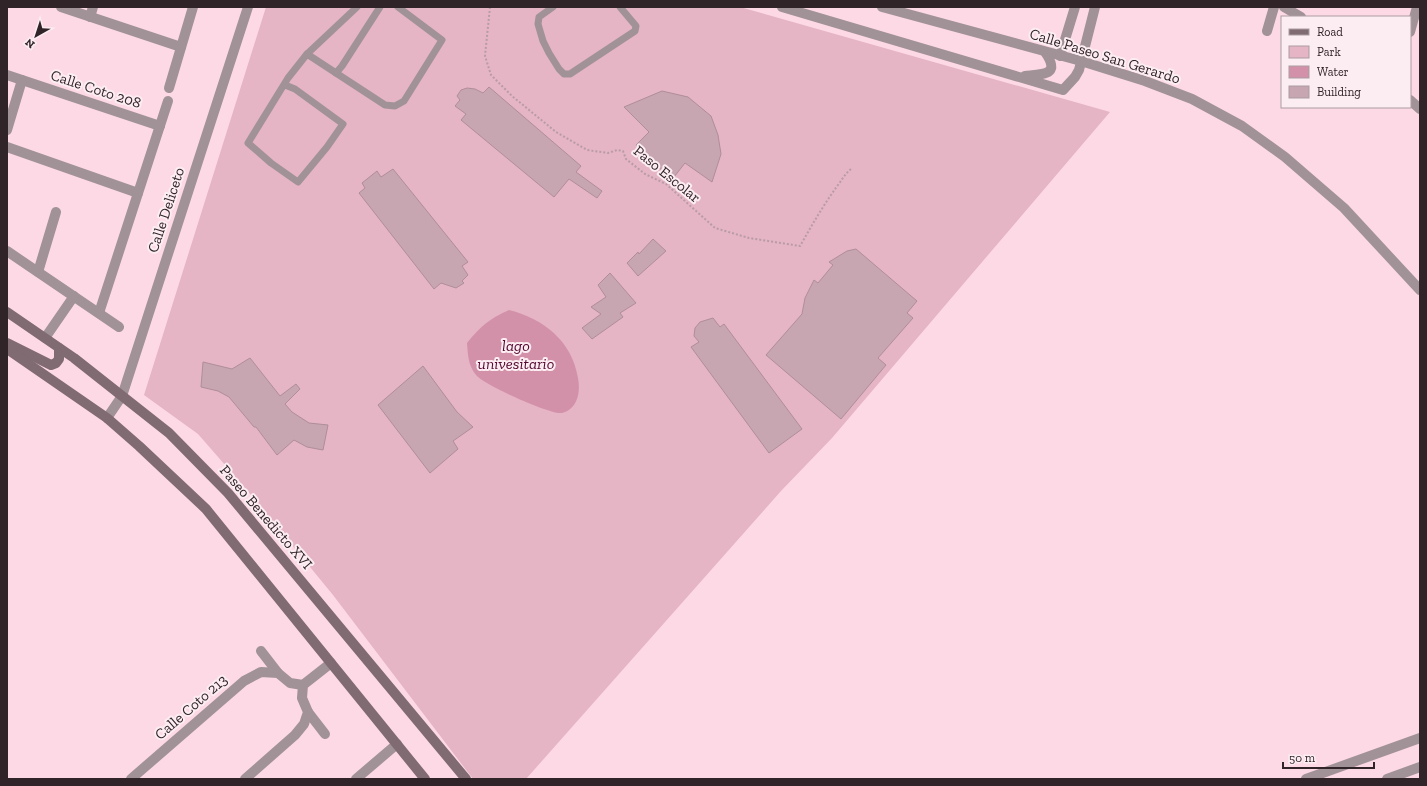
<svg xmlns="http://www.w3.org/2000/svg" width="1427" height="786" font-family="'Zilla Slab',serif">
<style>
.green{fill:#e5b4c5}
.water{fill:#d291a9}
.building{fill:#c7a5b1;stroke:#af8e99}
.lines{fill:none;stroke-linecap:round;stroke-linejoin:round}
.path{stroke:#b89ca5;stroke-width:2;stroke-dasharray:2 2;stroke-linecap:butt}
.lane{stroke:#a19297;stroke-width:7}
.street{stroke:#a19297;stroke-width:10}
.secondary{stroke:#806b72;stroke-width:10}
.labels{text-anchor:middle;stroke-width:4;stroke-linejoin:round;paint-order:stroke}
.street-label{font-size:15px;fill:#312429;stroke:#fcedf2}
.water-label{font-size:16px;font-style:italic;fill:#550730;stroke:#fcedf2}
</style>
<rect width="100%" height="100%" fill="#fdd9e5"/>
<polygon class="green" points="266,7 740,7 1110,112 832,438 781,491 526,779 473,779 333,595 246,489 198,434 144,395"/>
<path class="water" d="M509,310C544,319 572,341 578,378C580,389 579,402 570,409C568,411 563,413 561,413C549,414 484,385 476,375C468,365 468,355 467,343C481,326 489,319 509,310Z"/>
<g class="building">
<polygon points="489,87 581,166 576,172 602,191 597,198 569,179 554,197 461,120 466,114 455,106 460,100 457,96 461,90 467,88 475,89 483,93"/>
<polygon points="662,91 688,97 711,116 718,135 721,154 712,182 685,163 674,177 652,164 636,145 649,132 624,107"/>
<polygon points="393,169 468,262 462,266 468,275 462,281 464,283 456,288 441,283 434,289 359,193 365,188 362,183 377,171 381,177"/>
<polygon points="653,239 666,251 638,276 627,263 638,252 639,254"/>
<polygon points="856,249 917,301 907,313 913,318 878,358 886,365 841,419 766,355 802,314 805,298 814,280 818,283 833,265 829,262 847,251"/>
<polygon points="610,273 636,303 620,313 623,317 592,339 582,328 601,314 591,307 606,297 598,285"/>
<polygon points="713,318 720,327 724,324 802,429 769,453 691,347 699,342 694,336 695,328 700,322"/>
<polygon points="250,358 280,396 296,384 300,389 285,404 292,412 309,423 328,425 323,450 307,447 294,440 277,455 256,427 254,427 229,397 218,391 201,387 203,362 232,369"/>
<polygon points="423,366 457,412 473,427 453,441 458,449 430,473 378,405"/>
</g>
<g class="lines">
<path class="path" d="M490,7L485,56L491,75L512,96L556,132L587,150L608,153L617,150L623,151L626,159L645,174L666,184L715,228L749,238L800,246C812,225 824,204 838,185C843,178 845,174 852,168"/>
<g class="lane">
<polyline points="380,7 342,66 336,73 385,105 395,106 404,101 442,40 398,7"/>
<polyline points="553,7 539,17 538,24 543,41 549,53 559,69 564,74 570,74 635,31 636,26 620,7"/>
<polyline points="307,54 336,73"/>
<polyline points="285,85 295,89 343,124 327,147 298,182 271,163 248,143 288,78 307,54 357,7"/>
</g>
<g class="street">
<polyline points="61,7 181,47"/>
<polyline points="782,7 1063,90 1075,77 1079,70 1095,7"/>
<polyline points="882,7 1081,61 1145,81 1192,99 1242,126 1285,157 1344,208 1420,290"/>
<polyline points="1284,7 1301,17"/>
<polyline points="90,17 93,7"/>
<polyline points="1267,31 1274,7"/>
<polyline points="1410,32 1417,7"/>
<polyline points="1060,56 1075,7"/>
<polyline points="7,75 160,126"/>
<path d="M1025,76C1044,74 1061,75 1045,52"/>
<polyline points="169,88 193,7"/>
<polyline points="1410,100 1420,109"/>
<polyline points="7,130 22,80"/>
<polyline points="7,147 138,193"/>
<polyline points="7,251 119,327"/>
<polyline points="38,272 56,212"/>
<polyline points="99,313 168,101"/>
<polyline points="45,338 74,296"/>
<polyline points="107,418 122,396 248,7"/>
<polyline points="261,651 278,673"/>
<polyline points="308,712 325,734"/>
<polyline points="131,779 244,681 261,672 278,673 290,683 303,685"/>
<polyline points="245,779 295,735 304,724 308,712 302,698 303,685 331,663"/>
<polyline points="356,779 397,744"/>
<polyline points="1306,779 1420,738"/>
<polyline points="1387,779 1420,767"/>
</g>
<g class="secondary">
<polyline points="7,312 74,358 169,433 228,493 466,779"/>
<polyline points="7,343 51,365 56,363 59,359 59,348"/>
<polyline points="7,349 107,418 139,446 206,509 425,779"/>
</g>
</g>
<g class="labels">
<g class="street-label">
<text transform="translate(1105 56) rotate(17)" y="5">Calle Paseo San Gerardo</text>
<text transform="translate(96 89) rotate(18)" y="5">Calle Coto 208</text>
<text transform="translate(667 174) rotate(39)" y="5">Paso Escolar</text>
<text transform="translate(166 210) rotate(-72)" y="5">Calle Deliceto</text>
<text transform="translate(266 517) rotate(49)" y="5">Paseo Benedicto XVI</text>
<text transform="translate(191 707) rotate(-41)" y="5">Calle Coto 213</text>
</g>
<g class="water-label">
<text x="516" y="351">lago<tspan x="516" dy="18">univesitario</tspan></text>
</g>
</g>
<rect width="1427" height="786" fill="none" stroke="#312429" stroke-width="16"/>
<rect x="1281" y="16" width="130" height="92" fill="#fcedf2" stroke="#ab9da2"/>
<rect x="1289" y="29" width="20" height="6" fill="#806b72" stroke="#ab9da2"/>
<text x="1317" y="36" font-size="12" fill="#312429">Road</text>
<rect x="1289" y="46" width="20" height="12" fill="#e5b4c5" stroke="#ab9da2"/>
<text x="1317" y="56" font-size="12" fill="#312429">Park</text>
<rect x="1289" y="66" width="20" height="12" fill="#d291a9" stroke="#ab9da2"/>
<text x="1317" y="76" font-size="12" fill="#312429">Water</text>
<rect x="1289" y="86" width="20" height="12" fill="#c7a5b1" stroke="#ab9da2"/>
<text x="1317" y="96" font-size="12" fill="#312429">Building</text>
<g transform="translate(36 36) rotate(219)" stroke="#fcedf2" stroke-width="3" paint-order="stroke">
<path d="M0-3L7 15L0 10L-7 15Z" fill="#312429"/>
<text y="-6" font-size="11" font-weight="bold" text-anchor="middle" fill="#312429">N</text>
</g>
<path d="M1283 762v6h91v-6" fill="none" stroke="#312429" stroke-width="2"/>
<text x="1289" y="762" font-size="12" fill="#312429" stroke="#fcedf2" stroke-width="3" paint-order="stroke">50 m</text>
</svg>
